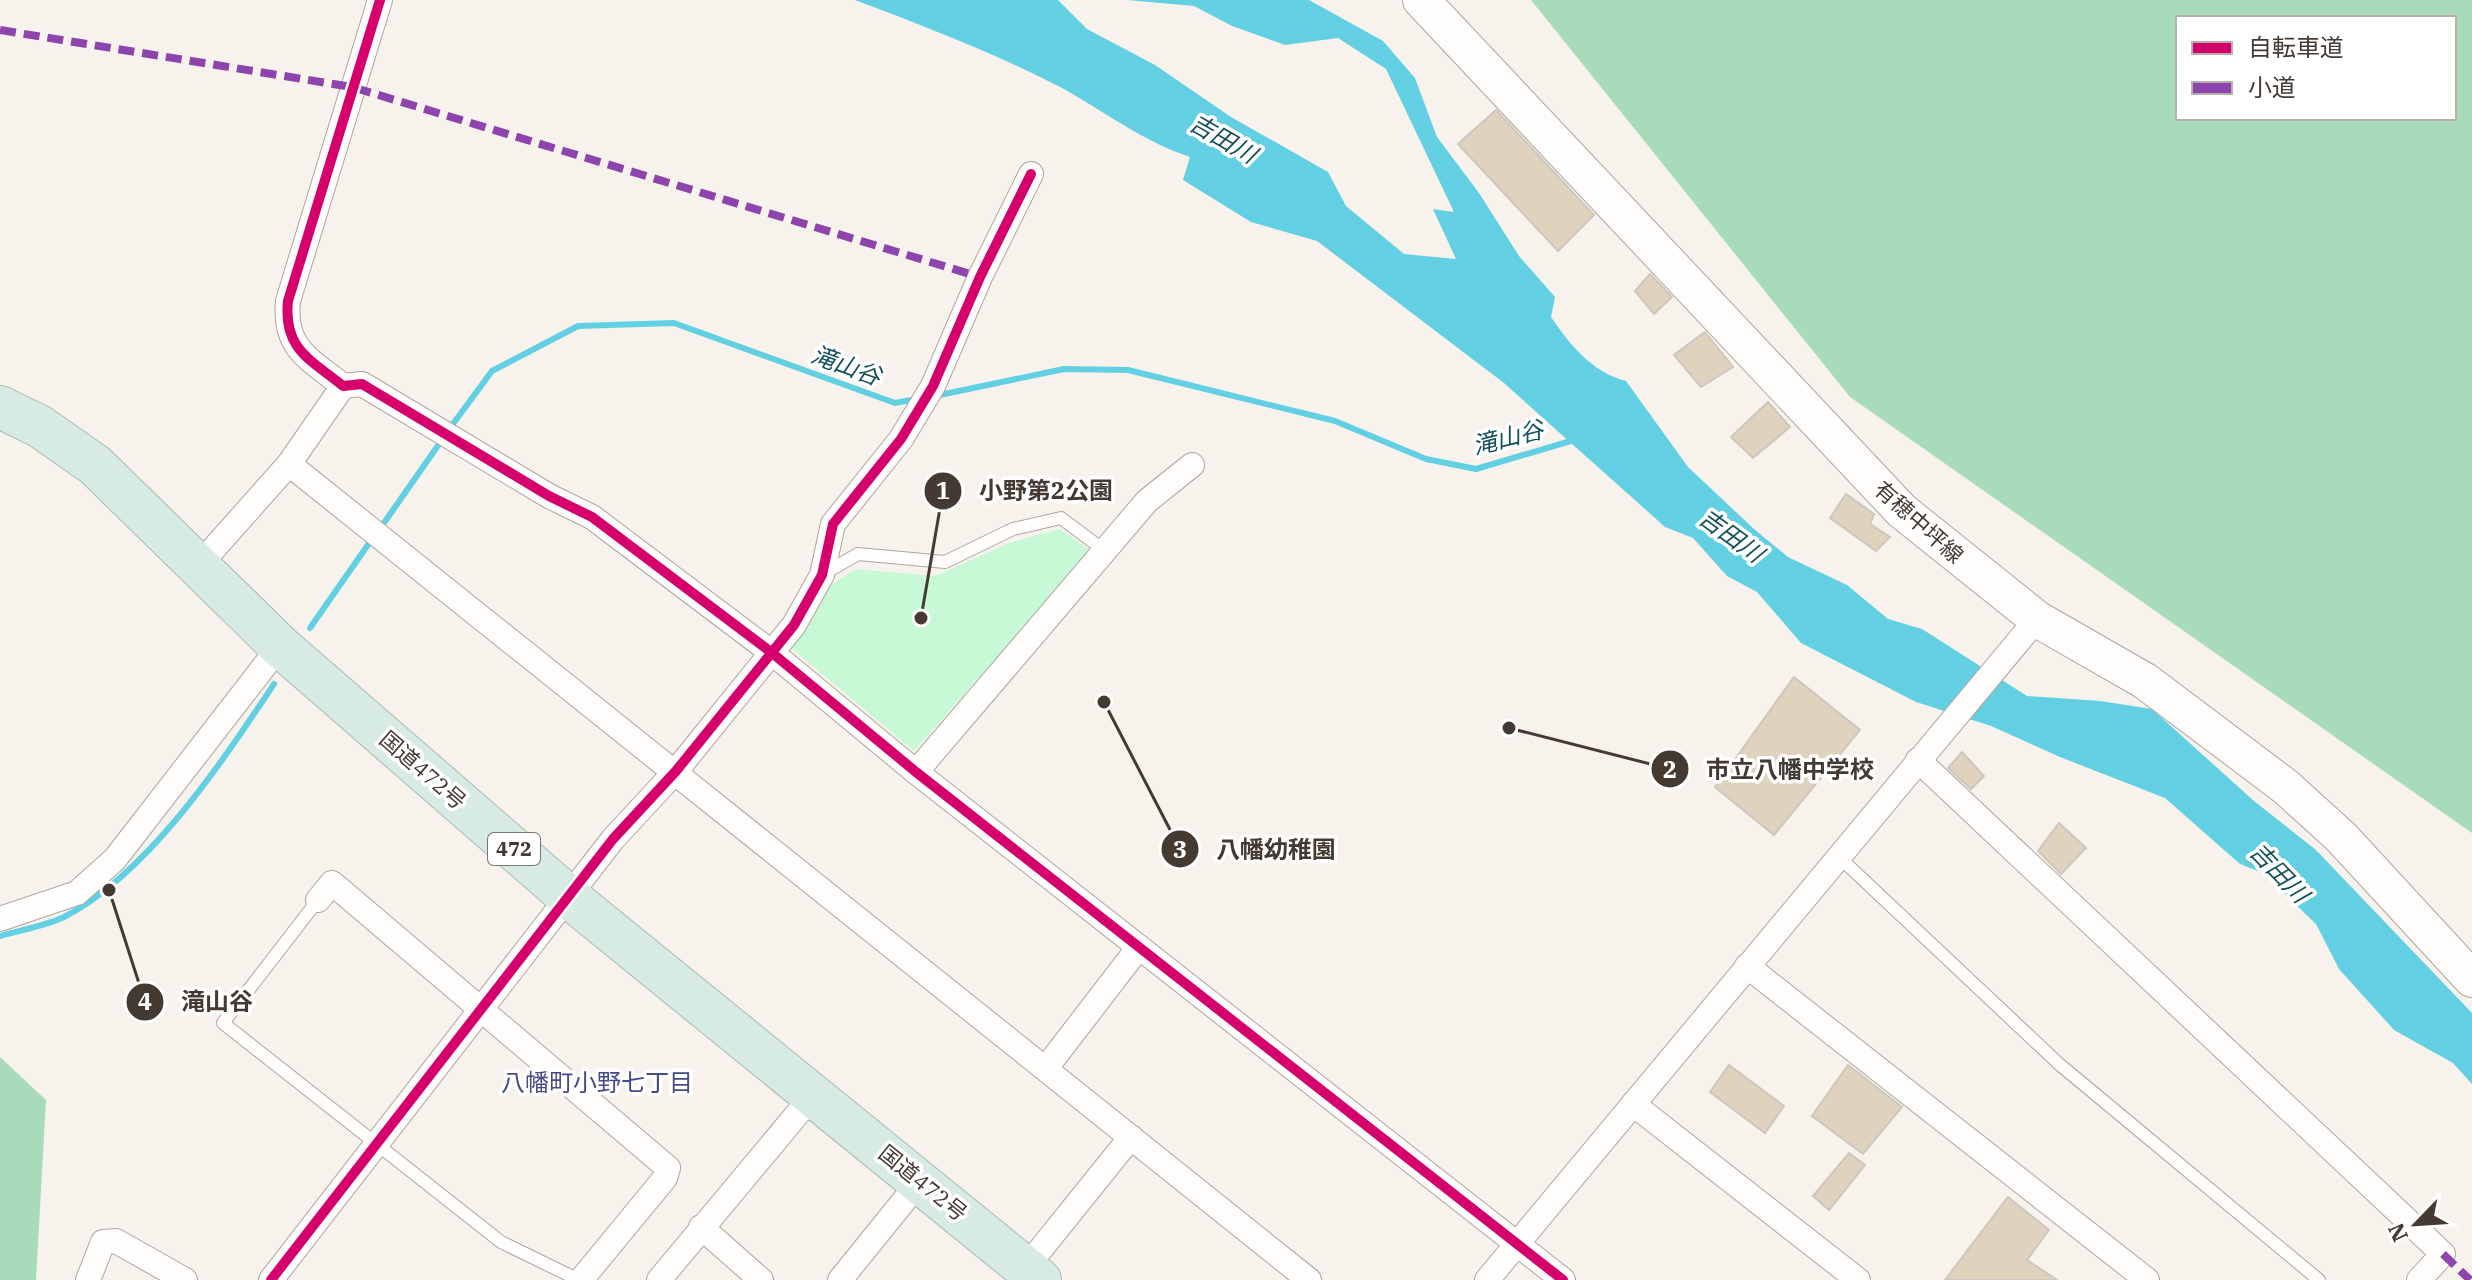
<svg xmlns="http://www.w3.org/2000/svg" width="2472" height="1280" font-family="'IBM Plex Serif','Noto Sans JP',serif">
<style>
.green{fill:#c7f9d6}
.forest{fill:#a8dbb9;fill-rule:evenodd}
.water{fill:#62d0e2}
.lines{fill:none;stroke-linecap:round;stroke-linejoin:round}
.stream{stroke:#62d0e2;stroke-width:6}
.building{fill:#e0d3be;stroke:#cdc6be;stroke-width:2}
.service-casing{stroke:#ada59f;stroke-width:14}
.minor-casing{stroke:#ada59f;stroke-width:26}
.secondary-casing{stroke:#ada59f;stroke-width:38}
.trunk-casing{stroke:#a6bbb1;stroke-width:44}
.service{stroke:#fefdfc;stroke-width:12}
.minor{stroke:#fefdfc;stroke-width:24}
.secondary{stroke:#fefdfc;stroke-width:36}
.trunk{stroke:#d8eae4;stroke-width:42}
.quiet{stroke:#8e44ad;stroke-width:8;stroke-dasharray:16 8;stroke-linecap:butt}
.cycleway-casing{stroke:#fff;stroke-width:15}
.cycleway{stroke:#d6006c;stroke-width:10}
.labels{text-anchor:middle;stroke-width:7;stroke-linejoin:round;paint-order:stroke}
.shield{fill:#fff;stroke:#7d756f;stroke-width:2}
.shield-label{font-size:20px;font-weight:bold;fill:#453a31}
.street-label{font-size:22px;fill:#453a31;stroke:#fff}
.water-label{font-size:24px;font-style:italic;fill:#14515d;stroke:#fff}
.neighbourhood-label{font-size:24px;fill:#454b88;stroke:#fff}
.leader{fill:none;stroke:#453a31;stroke-width:3}
.callout-dot{fill:#453a31;stroke:#fff;stroke-width:3}
.mark-label{font-size:24px;text-anchor:middle;font-weight:bold;fill:#fff}
.callout-label{font-size:24px;text-anchor:middle;font-weight:bold;fill:#453a31;stroke:#fff;stroke-width:7;stroke-linejoin:round;paint-order:stroke}
</style>
<rect width="100%" height="100%" fill="#f8f2ed"/>
<polygon class="green" points="1060,529 1091,551 914,751 790,647 827,588 855,569 935,576 1011,542"/>
<g class="forest">
<path d="M1531,0H2472V833L1850,397ZM2454,18V118H2178V18Z"/>
<polygon points="0,1057 46,1100 36,1280 0,1280"/>
</g>
<path class="water" d="M855,0H1058L1087,29L1155,65L1231,117L1328,172L1346,206L1404,254L1456,259L1433,209L1454,212L1386,69L1338,38L1285,45L1232,26L1194,6L1127,0H1309L1383,41L1415,78L1437,137L1479,193L1519,256L1555,297L1551,317C1570,345 1593,373 1626,381L1688,467L1754,529L1788,557L1847,585L1888,619L1922,629L2027,696L2100,701L2152,709L2254,801L2316,850L2472,1013V1084L2453,1063L2394,1030L2339,969L2316,924L2263,873L2240,864L2165,798L2060,757L1991,726L1916,702L1801,643L1757,592L1727,576L1693,538L1665,527L1504,383L1317,241L1251,222L1183,180L1190,157C1142,141 1104,111 1060,87C994,53 924,26 855,0Z"/>
<g class="lines">
<g class="stream">
<polyline points="935,396 1064,369 1128,370 1335,421 1426,459 1476,469 1574,440"/>
<polyline points="450,428 492,371 578,326 674,323 895,403 916,399"/>
<polyline points="379,530 444,437"/>
<polyline points="310,628 372,539"/>
<path d="M0,936C21,930 45,926 64,917C149,873 222,762 274,684"/>
</g>
</g>
<g class="building">
<polygon points="1496,110 1594,215 1558,251 1458,144"/>
<polygon points="1650,274 1672,297 1654,314 1635,291"/>
<polygon points="1705,332 1733,367 1701,387 1674,355"/>
<polygon points="1768,402 1790,427 1753,458 1731,437"/>
<polygon points="1846,494 1874,514 1870,524 1890,537 1876,551 1830,518"/>
<polygon points="1794,677 1860,730 1774,835 1715,787"/>
<polygon points="1962,752 1984,776 1971,789 1948,768"/>
<polygon points="2059,823 2086,848 2061,874 2038,851"/>
<polygon points="1729,1065 1784,1106 1765,1133 1710,1092"/>
<polygon points="1848,1065 1902,1107 1863,1154 1812,1116"/>
<polygon points="1849,1153 1865,1165 1829,1210 1813,1196"/>
<polygon points="2008,1197 2049,1230 2027,1260 2057,1280 1945,1280"/>
</g>
<g class="lines">
<g class="service-casing">
<g id="service">
<polyline points="825,573 858,554 945,562 1013,529 1061,518 1105,551"/>
<polyline points="1838,856 2059,1064 2319,1280"/>
<polyline points="318,900 223,1023 501,1242 579,1280"/>
</g>
</g>
<g class="minor-casing">
<g id="minor">
<path d="M380,0L288,301C283,349 310,359 343,386L362,384L549,496L592,517L771,652L916,772L1563,1280"/>
<polyline points="289,464 1309,1280"/>
<polyline points="200,564 289,464 343,386"/>
<polyline points="1918,760 2443,1254 2419,1280"/>
<polyline points="916,772 1147,501 1192,465"/>
<polyline points="318,900 332,883 668,1168 665,1178 581,1280"/>
<polyline points="0,919 77,893 115,859 280,646"/>
<polyline points="1747,966 2147,1280"/>
<polyline points="1046,1068 1139,947"/>
<polyline points="1633,1104 1858,1280"/>
<polyline points="701,1227 761,1280"/>
<polyline points="1020,1275 1131,1137"/>
<polyline points="88,1280 103,1242 116,1241 185,1280"/>
<polyline points="271,1280 613,839 676,771 794,625 822,575 833,524 901,439 933,386 980,277 1031,174"/>
<polyline points="659,1280 814,1094"/>
<polyline points="840,1280 920,1181"/>
<polyline points="1487,1280 2037,619"/>
</g>
</g>
<g class="secondary-casing">
<polyline id="secondary" points="1421,0 1902,511 2037,619 2145,681 2286,787 2341,837 2472,979"/>
</g>
<g class="trunk-casing">
<polyline id="trunk" points="0,407 39,426 95,465 280,646 570,898 1040,1280"/>
</g>
<use href="#service" class="service"/>
<use href="#minor" class="minor"/>
<use href="#secondary" class="secondary"/>
<use href="#trunk" class="trunk"/>
<g class="quiet">
<polyline points="0,30 352,87 980,277"/>
<polyline points="2443,1254 2470,1280"/>
</g>
<g class="cycleway-casing">
<g id="cycleway">
<path d="M380,0L288,301C283,349 310,359 343,386L362,384L549,496L592,517L771,652L916,772L1563,1280"/>
<polyline points="271,1280 613,839 676,771 794,625 822,575 833,524 901,439 933,386 980,277 1031,174"/>
</g>
</g>
<use href="#cycleway" class="cycleway"/>
</g>
<g class="labels">
<rect class="shield" x="488" y="833" width="52" height="32" rx="6"/>
<g class="shield-label">
<text x="514" y="856">472</text>
</g>
<g class="street-label">
<text transform="translate(1919 522) rotate(42)" y="8">有穂中坪線</text>
<text transform="translate(423 770) rotate(41)" y="8">国道472号</text>
<text transform="translate(923 1183) rotate(39)" y="8">国道472号</text>
</g>
<g class="water-label">
<text transform="translate(1223 139) rotate(30)" y="8">吉田川</text>
<text transform="translate(846 366) rotate(20)" y="8">滝山谷</text>
<text transform="translate(1508 438) rotate(-14)" y="8">滝山谷</text>
<text transform="translate(1731 536) rotate(36)" y="8">吉田川</text>
<text transform="translate(2279 873) rotate(46)" y="8">吉田川</text>
</g>
<g class="neighbourhood-label">
<text x="597" y="1091">八幡町小野七丁目</text>
</g>
</g>
<path class="leader" d="M921 618L943 491M1509 728L1670 769M1104 702L1180 849M109 890L145 1002"/>
<g class="callout-dot">
<circle cx="921" cy="618" r="8"/>
<circle cx="1509" cy="728" r="8"/>
<circle cx="1104" cy="702" r="8"/>
<circle cx="109" cy="890" r="8"/>
<circle cx="943" cy="491" r="20"/>
<circle cx="1670" cy="769" r="20"/>
<circle cx="1180" cy="849" r="20"/>
<circle cx="145" cy="1002" r="20"/>
</g>
<g class="mark-label">
<text x="943" y="499">1</text>
<text x="1670" y="778">2</text>
<text x="1180" y="858">3</text>
<text x="145" y="1010">4</text>
</g>
<g class="callout-label">
<text x="1046" y="499">小野第2公園</text>
<text x="1790" y="778">市立八幡中学校</text>
<text x="1276" y="858">八幡幼稚園</text>
<text x="217" y="1010">滝山谷</text>
</g>
<rect x="2176" y="16" width="280" height="104" fill="#ffffff" stroke="#b5b0ad" stroke-width="2"/>
<rect x="2192" y="42" width="40" height="12" fill="#d6006c" stroke="#b5b0ad" stroke-width="2"/>
<text x="2248" y="56" font-size="24" fill="#453a31">自転車道</text>
<rect x="2192" y="82" width="40" height="12" fill="#8e44ad" stroke="#b5b0ad" stroke-width="2"/>
<text x="2248" y="96" font-size="24" fill="#453a31">小道</text>
<g transform="translate(2416 1224) rotate(245)" stroke="#ffffff" stroke-width="6" paint-order="stroke">
<path d="M0-6L14 30L0 20L-14 30Z" fill="#453a31"/>
<text y="-12" font-size="22" font-weight="bold" text-anchor="middle" fill="#453a31">N</text>
</g>
</svg>
